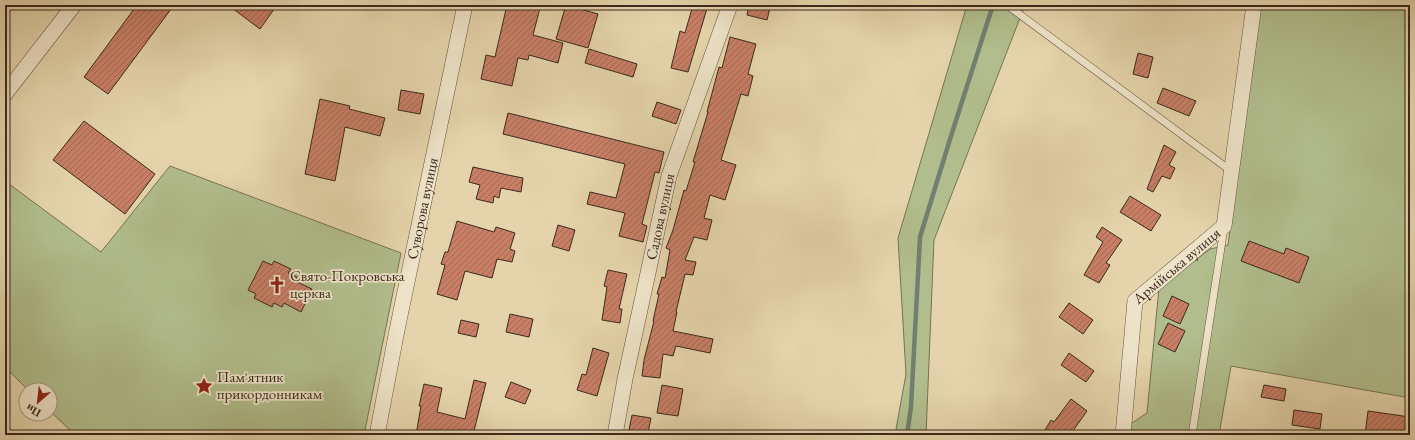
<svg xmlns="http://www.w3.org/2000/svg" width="1415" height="440" font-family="'EB Garamond',serif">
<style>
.green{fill:#b1bd8c;stroke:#767354}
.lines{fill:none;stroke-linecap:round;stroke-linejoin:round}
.stream{stroke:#717f72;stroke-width:4.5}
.building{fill:url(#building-hatch);stroke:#3a291d}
.lane-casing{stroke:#655440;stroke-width:8}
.street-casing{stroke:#655440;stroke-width:16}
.lane{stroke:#eee3c8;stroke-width:7}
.street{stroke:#eee3c8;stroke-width:15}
.labels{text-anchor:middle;stroke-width:3.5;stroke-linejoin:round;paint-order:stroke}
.street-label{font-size:15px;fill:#3a291d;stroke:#eee3c8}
.poi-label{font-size:15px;fill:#3a291d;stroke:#eee3c8;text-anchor:start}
</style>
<defs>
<pattern id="building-hatch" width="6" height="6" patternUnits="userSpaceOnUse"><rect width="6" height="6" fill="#c87f66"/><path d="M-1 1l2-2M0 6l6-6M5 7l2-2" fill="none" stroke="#a36853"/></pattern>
</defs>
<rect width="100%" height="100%" fill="#e5d4ab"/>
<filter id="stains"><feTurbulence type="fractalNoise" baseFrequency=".005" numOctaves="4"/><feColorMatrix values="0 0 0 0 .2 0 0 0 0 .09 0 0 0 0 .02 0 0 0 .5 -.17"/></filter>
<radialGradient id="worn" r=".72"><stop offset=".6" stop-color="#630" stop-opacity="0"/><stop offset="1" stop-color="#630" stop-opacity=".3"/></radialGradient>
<g class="green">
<polygon points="967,5 1025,5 934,240 926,435 895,435 906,374 898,238"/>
<polygon points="1259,5 1410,5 1410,398 1231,366 1219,435 1125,435 1126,427 1147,413 1159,288 1210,249 1228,245"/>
<polygon points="170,166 401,253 364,435 75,435 50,411 50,390 28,390 5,367 5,181 101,252"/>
</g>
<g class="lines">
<polyline class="stream" points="907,435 911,407 920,237 951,136 993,5"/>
</g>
<g class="building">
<polygon points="137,5 174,5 108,94 84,77"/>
<polygon points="228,5 277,5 260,29"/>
<polygon points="507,5 528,5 540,8 533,35 563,43 558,63 529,55 528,60 518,58 512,86 481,79 486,55 495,57"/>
<polygon points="566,5 598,14 588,48 556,39"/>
<polygon points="693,5 708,5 688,72 671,68 680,31 685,33"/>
<polygon points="749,5 760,5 770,8 767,20 747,15"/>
<polygon points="730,37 756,44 748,74 753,76 748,96 741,94 721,160 736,165 725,200 710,195 704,218 712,220 707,240 694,237 685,260 696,262 693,275 685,274 676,312 677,312 673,331 713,339 710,353 676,346 673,356 663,354 660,378 642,376 644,360 654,321 653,321 659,294 657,294 662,277 665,278 670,250 666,248 673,230 684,190 686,191 695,162 693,162 708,112 707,112 719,67 722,68"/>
<polygon points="589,49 637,64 633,77 585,63"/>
<polygon points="1138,53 1153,57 1148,78 1133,74"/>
<polygon points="1163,88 1196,101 1189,116 1157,103"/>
<polygon points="401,90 424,94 420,114 398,110"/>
<polygon points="320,99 350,106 349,109 385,118 380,136 345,127 335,181 305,174"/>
<polygon points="657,102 681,110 676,124 652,116"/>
<polygon points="508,113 664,152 659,173 655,172 642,224 647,226 643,242 619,236 625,213 587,204 590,192 616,198 625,164 503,134"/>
<polygon points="84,121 155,174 125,214 53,160"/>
<polygon points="1164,145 1176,152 1169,165 1175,168 1170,179 1162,176 1153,192 1147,189"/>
<polygon points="473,167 508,175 523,178 521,192 501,188 499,198 494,196 493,203 476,199 480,185 469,182"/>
<polygon points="1130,196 1161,215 1151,231 1120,212"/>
<polygon points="457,221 494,232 496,227 515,233 510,249 515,251 512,262 497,259 492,278 465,271 457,300 437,294 445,265 441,264 445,252 448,252"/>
<polygon points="558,225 575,230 569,251 552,246"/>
<polygon points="1102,227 1122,240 1106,263 1110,265 1099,283 1084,275 1103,242 1096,237"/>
<polygon points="1249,241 1284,254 1286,248 1309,257 1299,283 1241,261"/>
<polygon points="263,261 272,265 274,261 291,269 288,273 297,277 295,281 312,289 301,312 284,303 282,307 274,303 272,307 254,298 256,294 248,290"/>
<polygon points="608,270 627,274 619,309 622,309 620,323 602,320 607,287 604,286"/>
<polygon points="1172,296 1189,304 1180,324 1163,316"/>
<polygon points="1069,303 1093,320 1083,334 1059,317"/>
<polygon points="510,314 533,319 529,337 506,332"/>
<polygon points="461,320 479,324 476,337 458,333"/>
<polygon points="1168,323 1185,331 1175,352 1158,344"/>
<polygon points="593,348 609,353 597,396 577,390 582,374 586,375"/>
<polygon points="1069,353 1094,371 1086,382 1061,365"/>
<polygon points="474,380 486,383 473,435 416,435 421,406 419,406 424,384 442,388 437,412 465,419"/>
<polygon points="511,382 531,390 525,404 505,397"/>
<polygon points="662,385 683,389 678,416 657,413"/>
<polygon points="1264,385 1286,389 1284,401 1261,397"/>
<polygon points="1071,399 1087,411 1070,435 1042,435 1051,420 1054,422"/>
<polygon points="1294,410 1322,414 1320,429 1292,425"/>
<polygon points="1368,411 1410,417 1410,435 1365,435"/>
<polygon points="632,415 651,418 648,433 629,430"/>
</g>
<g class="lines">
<g class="lane-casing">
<g id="lane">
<polyline points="1007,5 1231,171"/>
<polyline points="1192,435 1224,228"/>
</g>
</g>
<g class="street-casing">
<g id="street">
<polyline points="5,94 74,5"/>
<path id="s1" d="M377,435L397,330L465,5"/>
<path id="s2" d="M615,435L625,379L669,176L730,5"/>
<path id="s3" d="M1123,435L1135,301L1224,226L1254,5"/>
</g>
</g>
<use href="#lane" class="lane"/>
<use href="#street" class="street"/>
</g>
<defs>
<g id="church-bare" transform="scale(1.38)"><path d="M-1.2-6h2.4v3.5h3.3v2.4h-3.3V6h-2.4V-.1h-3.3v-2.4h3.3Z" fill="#8f2418" stroke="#eee3c8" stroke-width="2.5" paint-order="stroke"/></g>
<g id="sight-bare" transform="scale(1.38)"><path d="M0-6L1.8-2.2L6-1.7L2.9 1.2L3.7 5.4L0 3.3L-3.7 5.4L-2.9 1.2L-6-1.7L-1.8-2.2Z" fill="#8f2418" stroke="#eee3c8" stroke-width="2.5" paint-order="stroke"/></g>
</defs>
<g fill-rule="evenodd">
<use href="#church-bare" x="277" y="285"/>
<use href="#sight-bare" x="204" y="386"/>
</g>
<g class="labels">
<g class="street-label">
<text dy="5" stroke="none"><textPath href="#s1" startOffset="231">Суворова вулиця</textPath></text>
<text dy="5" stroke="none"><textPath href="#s2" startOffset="223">Садова вулиця</textPath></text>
<text dy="5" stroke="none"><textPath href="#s3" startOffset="189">Армійська вулиця</textPath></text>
</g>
<g class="poi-label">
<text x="290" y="281">Свято-Покровська<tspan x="290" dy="17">церква</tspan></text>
<text x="217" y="382">Пам'ятник<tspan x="217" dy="17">прикордонникам</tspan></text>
</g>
</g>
<rect width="1415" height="440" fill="none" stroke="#e5d4ab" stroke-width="20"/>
<rect x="6" y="6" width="1403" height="428" fill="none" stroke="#3a291d" stroke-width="2"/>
<rect x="10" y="10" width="1395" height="420" fill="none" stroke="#3a291d"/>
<g transform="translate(38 402) rotate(208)"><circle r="19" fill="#eee3c8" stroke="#a69984"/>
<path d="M0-3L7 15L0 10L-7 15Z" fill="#8f2418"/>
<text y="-6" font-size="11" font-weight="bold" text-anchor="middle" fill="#3a291d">Пн</text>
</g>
<rect width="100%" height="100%" filter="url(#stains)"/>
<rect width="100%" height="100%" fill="url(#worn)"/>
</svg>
